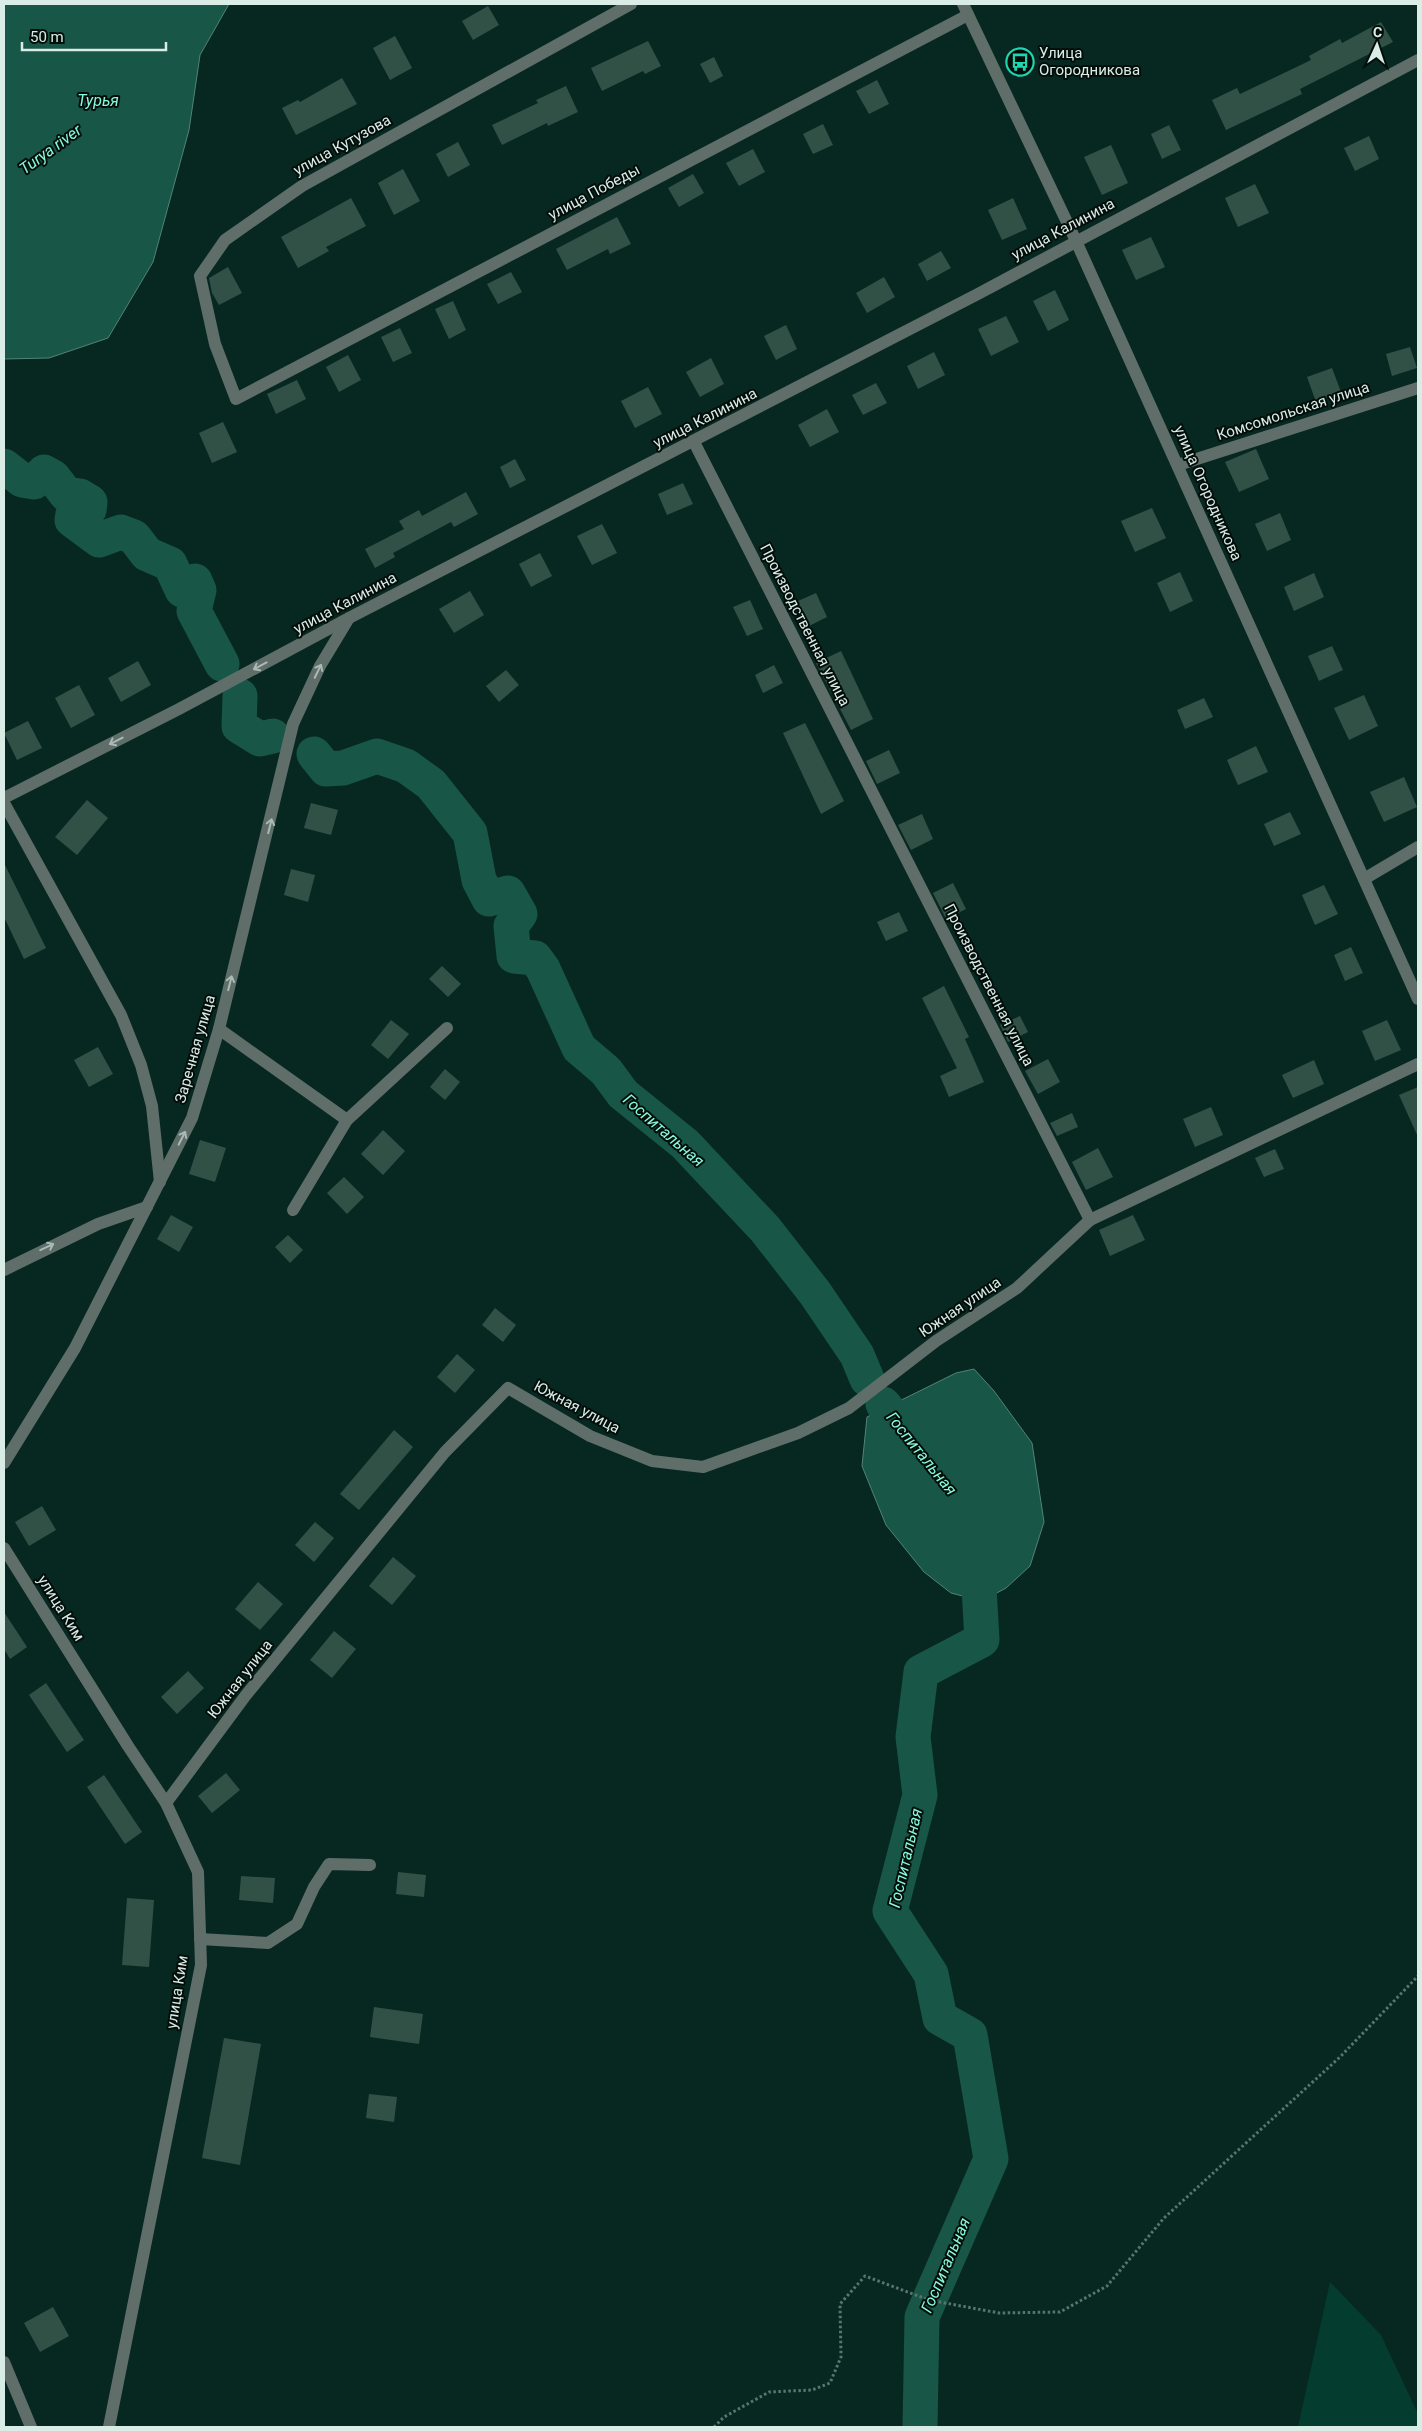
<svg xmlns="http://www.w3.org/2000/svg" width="1422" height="2431" font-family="Roboto,sans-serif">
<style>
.green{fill:#053c30}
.water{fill:#185647;stroke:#528377}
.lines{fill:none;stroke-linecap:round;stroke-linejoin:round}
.river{stroke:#185647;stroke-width:35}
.building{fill:#315147}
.path{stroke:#59756d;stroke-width:3;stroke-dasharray:2.5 2.5;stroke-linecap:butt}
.minor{stroke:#606e6a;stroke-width:12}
.oneway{stroke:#a9bab4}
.labels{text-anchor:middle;stroke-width:4;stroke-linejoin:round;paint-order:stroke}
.poi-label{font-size:15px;fill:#daece6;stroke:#030e0a;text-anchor:start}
.street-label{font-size:15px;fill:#daece6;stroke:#030e0a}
.water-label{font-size:16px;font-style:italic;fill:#88fadb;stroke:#030e0a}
</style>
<rect width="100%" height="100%" fill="#072820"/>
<polygon class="green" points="1330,2282 1381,2335 1418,2414 1418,2427 1298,2427"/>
<g class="water">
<polygon points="4,4 229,4 200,55 189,130 153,262 108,338 49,358 4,359"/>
<polygon points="974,1369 994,1391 1032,1443 1044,1522 1030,1566 1006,1588 982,1601 951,1593 924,1572 886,1525 862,1466 867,1417 956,1373"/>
</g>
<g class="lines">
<g class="river">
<polyline points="4,466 22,480 34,482 44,472 53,477 66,494 80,496 90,502 89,510 73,514 72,520 99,540 121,532 134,537 147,554 170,564 182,590 195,581 199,590 194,611 222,664"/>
<polyline points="240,696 239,726 260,739 273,736"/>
<polyline points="314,754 326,769 343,768 377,756 406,766 431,784 470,833 479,880 489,899 508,893 520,914 511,926 514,956 535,958 543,969 579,1048 606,1071 623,1094 685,1144 765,1229 815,1293 857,1355 867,1379"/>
<polyline points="883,1404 916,1444"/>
<polyline points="920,2427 922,2317 991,2159 970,2035 940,2018 931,1974 890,1911 920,1795 913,1737 921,1672 982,1640 977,1553"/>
</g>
</g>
<g class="building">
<polygon points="488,6 499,25 473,40 462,21"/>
<polygon points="1381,22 1393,42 1300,89 1302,94 1226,130 1212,100 1237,88 1240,94 1311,60 1309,56 1340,39 1342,43"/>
<polygon points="395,36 412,68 390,80 373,48"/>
<polygon points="648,41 661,66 645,74 643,71 602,91 591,68"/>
<polygon points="714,57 723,76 710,83 700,64"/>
<polygon points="342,78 357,104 296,135 282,108 298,100 300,102"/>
<polygon points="877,80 889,104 869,114 856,91"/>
<polygon points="566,86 578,112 548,126 547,123 502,145 492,125 538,103 536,100"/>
<polygon points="823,124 833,145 813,154 803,134"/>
<polygon points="1169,125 1181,150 1162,159 1151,134"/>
<polygon points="1369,136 1379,159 1355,171 1344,148"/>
<polygon points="458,142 470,165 448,177 436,154"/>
<polygon points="1111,145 1128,183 1102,195 1084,157"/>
<polygon points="753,149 765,172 739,186 726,163"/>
<polygon points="403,169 420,201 394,215 378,183"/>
<polygon points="693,174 704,193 679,207 668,188"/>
<polygon points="1255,184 1269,213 1238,227 1225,198"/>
<polygon points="351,198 366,226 326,247 329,251 298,268 281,237"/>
<polygon points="1013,198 1027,229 1002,240 988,210"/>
<polygon points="617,217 631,244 610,254 608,249 567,270 556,249"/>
<polygon points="1151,237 1165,267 1136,280 1122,250"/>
<polygon points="941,251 951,268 927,281 918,264"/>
<polygon points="228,267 242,293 219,305 212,293 209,278"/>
<polygon points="511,272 522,292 498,304 487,284"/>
<polygon points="884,277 895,297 867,313 856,293"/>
<polygon points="1055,290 1069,320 1048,331 1033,301"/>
<polygon points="453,301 466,330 449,339 435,309"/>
<polygon points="1006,316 1019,342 991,356 978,329"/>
<polygon points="786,325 797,349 776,360 764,336"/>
<polygon points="400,328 412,353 393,362 381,337"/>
<polygon points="1410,347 1417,368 1392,376 1386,354"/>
<polygon points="934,352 945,375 918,389 907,366"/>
<polygon points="348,355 361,380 339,392 326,367"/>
<polygon points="711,358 724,384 700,397 686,372"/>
<polygon points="1332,368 1341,392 1316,402 1307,377"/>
<polygon points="297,380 306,399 276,414 267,394"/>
<polygon points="876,383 887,403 863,415 852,395"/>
<polygon points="648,387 662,414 635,428 621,401"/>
<polygon points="827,409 839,432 810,447 798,425"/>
<polygon points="223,422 237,452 212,463 199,433"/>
<polygon points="1256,449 1269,479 1239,492 1225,462"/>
<polygon points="515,459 526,480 510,488 500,467"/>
<polygon points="683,483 693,504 667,515 658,494"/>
<polygon points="466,492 478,514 454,527 451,522 393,553 395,557 375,568 365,549 404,529 399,521 419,510 422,516"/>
<polygon points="1152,508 1166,538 1135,552 1121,521"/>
<polygon points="1280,513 1291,540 1267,551 1255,524"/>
<polygon points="602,524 617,553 592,565 577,536"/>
<polygon points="540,553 552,576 531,587 519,564"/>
<polygon points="1180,572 1193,601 1170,612 1157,583"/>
<polygon points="1314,573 1324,597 1294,611 1284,587"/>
<polygon points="470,591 484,615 454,633 439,609"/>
<polygon points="816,593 827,617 801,630 789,605"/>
<polygon points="750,600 763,629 747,636 733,607"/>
<polygon points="1332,646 1343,670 1319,681 1308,656"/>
<polygon points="841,651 873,719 851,730 816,663"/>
<polygon points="138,661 151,685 121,702 108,678"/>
<polygon points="774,665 783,683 763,693 755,675"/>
<polygon points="506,670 519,685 499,702 486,686"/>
<polygon points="79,685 95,715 71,728 55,698"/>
<polygon points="1364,695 1378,726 1349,740 1334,708"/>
<polygon points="1204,698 1213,717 1185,729 1177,710"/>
<polygon points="28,721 42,748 17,760 4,733"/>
<polygon points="805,723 844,801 821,814 783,733"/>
<polygon points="1256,746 1268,772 1238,785 1227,760"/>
<polygon points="889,750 900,773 877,784 866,761"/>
<polygon points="1404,777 1417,807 1384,822 1370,792"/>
<polygon points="87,800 108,818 77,855 55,837"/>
<polygon points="311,803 338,810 331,835 304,828"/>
<polygon points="1290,812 1301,834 1274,846 1264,824"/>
<polygon points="922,814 933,839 911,850 898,825"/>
<polygon points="4,863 46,948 24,959 4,917"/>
<polygon points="291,869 315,875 308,902 284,895"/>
<polygon points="953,883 966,909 946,919 933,893"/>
<polygon points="1324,885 1338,914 1315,925 1302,895"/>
<polygon points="899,912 908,931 886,941 877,922"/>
<polygon points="1351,947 1363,973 1345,981 1334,955"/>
<polygon points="442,966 461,984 448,997 429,979"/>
<polygon points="944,986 969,1037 965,1039 984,1082 949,1097 940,1076 957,1068 922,998"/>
<polygon points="1020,1016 1028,1032 1008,1042 1000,1025"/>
<polygon points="391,1020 409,1034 388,1059 371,1045"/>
<polygon points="1387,1020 1401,1050 1375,1061 1362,1031"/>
<polygon points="98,1047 113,1074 89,1087 74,1060"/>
<polygon points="1048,1059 1060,1082 1038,1094 1025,1071"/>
<polygon points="1314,1060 1324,1084 1293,1098 1282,1075"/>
<polygon points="445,1069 460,1082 445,1100 430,1087"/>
<polygon points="1418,1087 1418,1137 1399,1095"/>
<polygon points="1211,1107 1223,1135 1195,1147 1183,1119"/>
<polygon points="1072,1113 1078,1127 1057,1136 1050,1123"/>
<polygon points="383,1130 405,1151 383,1175 361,1154"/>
<polygon points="200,1140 226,1148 215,1182 189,1174"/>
<polygon points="1098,1148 1113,1177 1086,1190 1072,1162"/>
<polygon points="1275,1149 1284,1169 1264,1177 1255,1158"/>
<polygon points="344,1177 364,1197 347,1214 327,1193"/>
<polygon points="171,1215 193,1227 179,1252 157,1239"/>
<polygon points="1133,1215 1145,1240 1110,1256 1099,1230"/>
<polygon points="288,1235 303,1250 290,1263 275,1247"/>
<polygon points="495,1308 516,1325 503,1342 482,1325"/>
<polygon points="457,1354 475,1370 455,1393 437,1377"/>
<polygon points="394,1430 413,1447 359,1510 340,1494"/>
<polygon points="42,1506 56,1530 29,1546 15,1522"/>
<polygon points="315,1522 334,1538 314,1562 295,1545"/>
<polygon points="393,1557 416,1576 392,1605 369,1586"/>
<polygon points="258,1582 283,1604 260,1630 235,1609"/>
<polygon points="4,1612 27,1647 10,1659 4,1649"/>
<polygon points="334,1631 356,1649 332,1678 310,1660"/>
<polygon points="188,1671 204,1688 177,1714 161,1697"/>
<polygon points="46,1683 84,1740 67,1752 29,1695"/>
<polygon points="226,1773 240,1790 212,1813 198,1796"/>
<polygon points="104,1775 142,1832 125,1844 87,1787"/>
<polygon points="398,1872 426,1875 424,1897 396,1894"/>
<polygon points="241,1876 275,1878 273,1903 239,1900"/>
<polygon points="127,1898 154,1900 149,1967 122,1965"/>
<polygon points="374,2007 423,2014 419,2044 370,2037"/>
<polygon points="224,2038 261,2044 240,2165 202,2158"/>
<polygon points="369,2094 397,2097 394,2122 366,2118"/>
<polygon points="53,2307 69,2336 40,2352 24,2323"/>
</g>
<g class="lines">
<polyline class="path" points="714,2427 724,2417 769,2392 812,2390 830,2383 841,2357 840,2304 865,2276 929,2300 999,2313 1060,2312 1107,2286 1164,2218 1340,2057 1418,1976"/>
<g class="minor">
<polyline points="631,4 302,186 225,240 200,276 215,344 236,399 968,15"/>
<polyline points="963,4 1076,241 1418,999"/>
<polyline points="694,442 1090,1220 1418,1064"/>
<polyline points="1178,465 1418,388"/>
<polyline points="4,798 179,709 349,618 976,295 1418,60"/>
<polyline points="4,803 121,1015 141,1065 152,1106 160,1182"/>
<polyline points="1364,879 1418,847"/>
<polyline points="219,1029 347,1120"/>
<polyline points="293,1210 347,1120 447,1028"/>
<polyline points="4,1270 98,1224 147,1207"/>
<polyline points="4,1463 75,1348 192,1118 219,1029 293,724 320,666 349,618"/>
<polyline points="4,1548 128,1746 166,1803 198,1872 201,1965 109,2427"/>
<polyline points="166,1803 246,1695 445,1452 508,1388 590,1436 652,1461 703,1467 798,1433 849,1408 936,1341 1017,1288 1090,1220"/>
<polyline points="200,1939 268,1943 297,1924 314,1887 329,1864 370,1865"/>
<polyline points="4,2362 31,2427"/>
</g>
</g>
<defs><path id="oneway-shaft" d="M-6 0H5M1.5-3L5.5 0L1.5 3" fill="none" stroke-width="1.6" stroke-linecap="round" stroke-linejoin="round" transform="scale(1.25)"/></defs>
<g class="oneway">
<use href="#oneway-shaft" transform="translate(260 666) rotate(152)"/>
<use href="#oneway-shaft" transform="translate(318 671) rotate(-64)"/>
<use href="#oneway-shaft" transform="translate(116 741) rotate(153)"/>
<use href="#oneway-shaft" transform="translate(270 826) rotate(-76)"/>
<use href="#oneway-shaft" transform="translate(230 983) rotate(-76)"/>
<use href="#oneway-shaft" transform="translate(182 1138) rotate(-63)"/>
<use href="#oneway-shaft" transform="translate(47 1247) rotate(-25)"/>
</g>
<defs>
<g id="bus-ring" transform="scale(1.4375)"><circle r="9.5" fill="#030e0a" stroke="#20d5b0" stroke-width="1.5"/><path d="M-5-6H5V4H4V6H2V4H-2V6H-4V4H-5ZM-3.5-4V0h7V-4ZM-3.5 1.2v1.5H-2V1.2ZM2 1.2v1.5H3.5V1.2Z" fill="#20d5b0"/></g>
</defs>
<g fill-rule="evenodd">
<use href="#bus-ring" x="1020" y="62"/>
</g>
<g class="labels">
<g class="poi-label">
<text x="1039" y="58">Улица<tspan x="1039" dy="17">Огородникова</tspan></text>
</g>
<g class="street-label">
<text transform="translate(342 145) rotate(-29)" y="5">улица Кутузова</text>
<text transform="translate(594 192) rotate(-28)" y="5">улица Победы</text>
<text transform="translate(1063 229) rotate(-28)" y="5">улица Калинина</text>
<text transform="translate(1293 411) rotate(-18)" y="5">Комсомольская улица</text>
<text transform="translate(705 418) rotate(-27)" y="5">улица Калинина</text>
<text transform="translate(1208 493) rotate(66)" y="5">улица Огородникова</text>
<text transform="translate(345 603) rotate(-28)" y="5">улица Калинина</text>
<text transform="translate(805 625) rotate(63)" y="5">Производственная улица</text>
<text transform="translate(989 985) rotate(63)" y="5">Производственная улица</text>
<text transform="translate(195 1049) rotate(-74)" y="5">Заречная улица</text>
<text transform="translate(960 1307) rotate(-34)" y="5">Южная улица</text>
<text transform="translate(577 1407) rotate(28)" y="5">Южная улица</text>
<text transform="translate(61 1608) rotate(58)" y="5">улица Ким</text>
<text transform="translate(240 1679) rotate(-52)" y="5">Южная улица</text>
<text transform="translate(177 1992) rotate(-81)" y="5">улица Ким</text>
</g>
<g class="water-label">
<text x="98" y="106">Турья</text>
<text transform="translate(50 149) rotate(-36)" y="6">Turya river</text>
<text transform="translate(664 1130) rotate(41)" y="6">Госпитальная</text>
<text transform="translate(922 1453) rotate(51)" y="6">Госпитальная</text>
<text transform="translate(905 1858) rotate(-77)" y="6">Госпитальная</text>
<text transform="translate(945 2265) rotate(-67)" y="6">Госпитальная</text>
</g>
</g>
<rect width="1422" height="2431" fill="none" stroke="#daece6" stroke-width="10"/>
<g transform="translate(1377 45) rotate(3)" stroke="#030e0a" stroke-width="4" paint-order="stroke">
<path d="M0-4L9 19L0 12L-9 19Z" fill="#daece6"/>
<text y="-8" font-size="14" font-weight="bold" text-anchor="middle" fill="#daece6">С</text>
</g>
<path d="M22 42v8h144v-8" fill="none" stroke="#daece6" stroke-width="2.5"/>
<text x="30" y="42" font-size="15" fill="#daece6" stroke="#030e0a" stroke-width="4" paint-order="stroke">50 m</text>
</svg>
